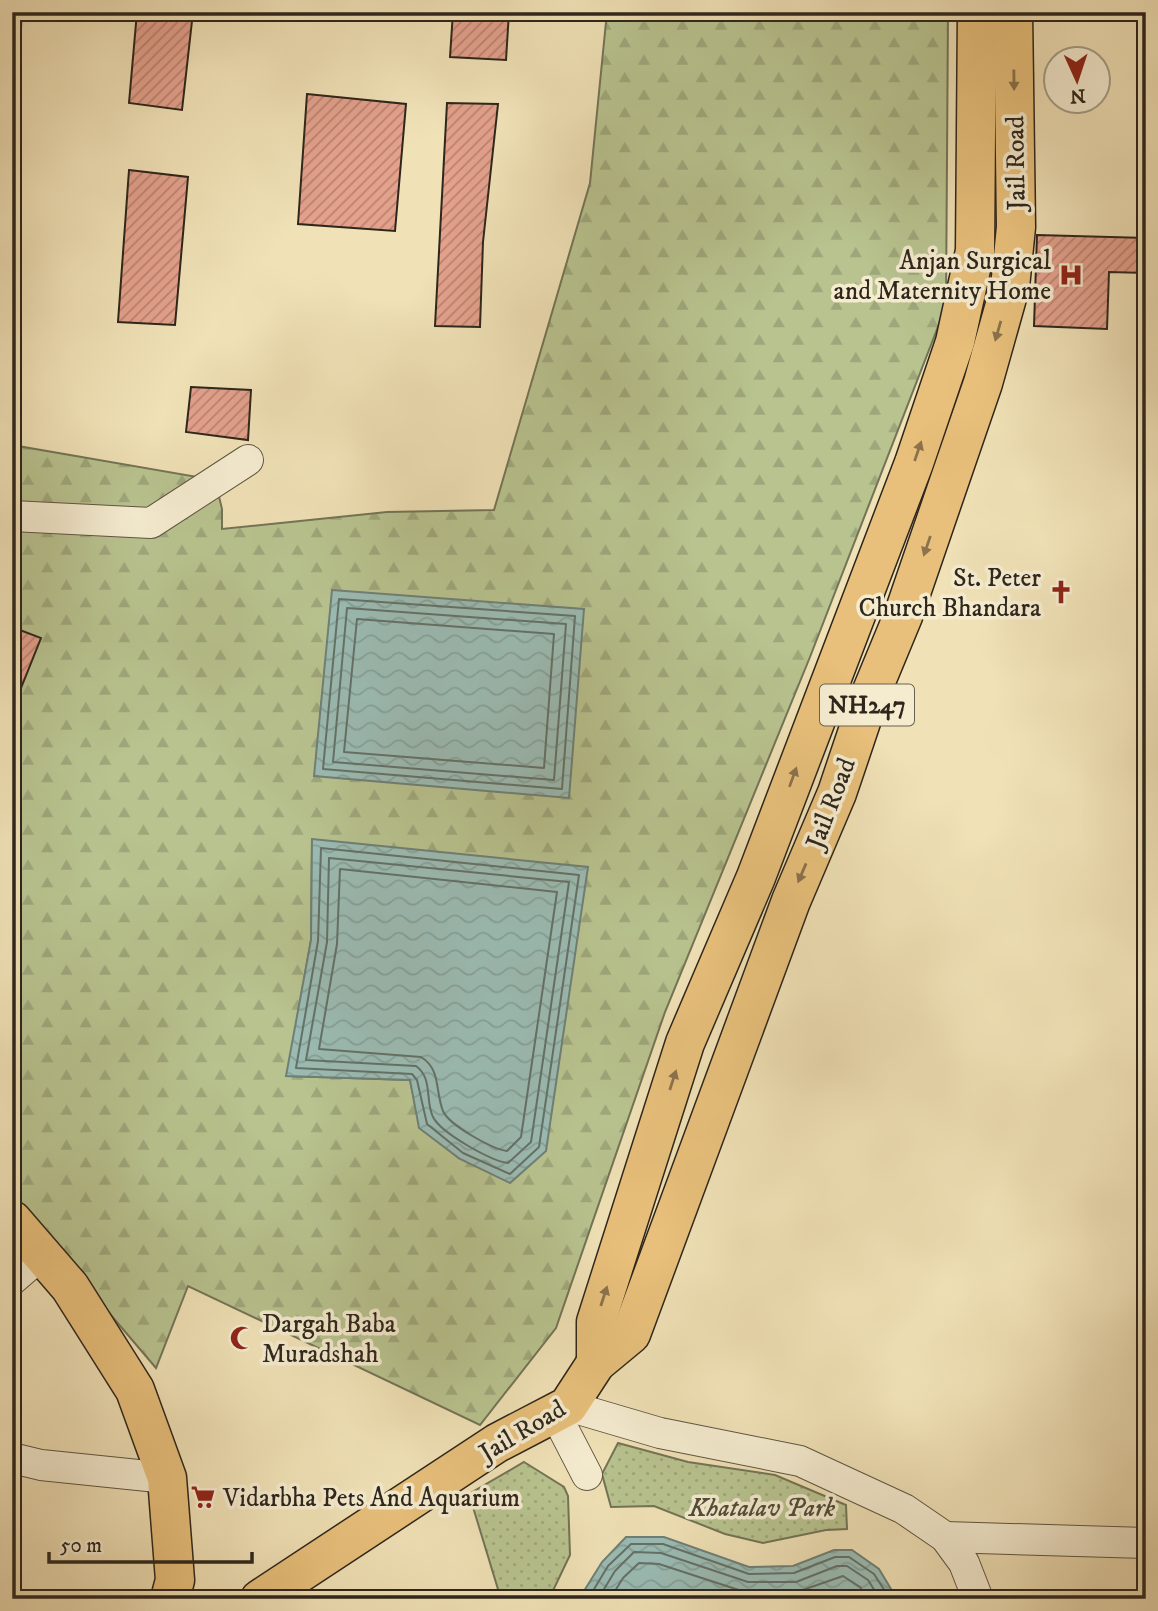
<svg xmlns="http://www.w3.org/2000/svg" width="1158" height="1611" font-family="'IM FELL DW Pica',serif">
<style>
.green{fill:url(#green-dots);stroke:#737456;stroke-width:2}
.forest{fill:url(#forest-firs);stroke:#737456;stroke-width:2;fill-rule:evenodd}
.water{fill:url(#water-waves);stroke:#6f8077;stroke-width:2}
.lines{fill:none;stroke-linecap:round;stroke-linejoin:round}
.shore{stroke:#647168;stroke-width:2}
.building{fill:url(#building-hatch);stroke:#2e261c;stroke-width:2}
.minor-casing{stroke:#5e5542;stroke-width:32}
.major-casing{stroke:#2e261c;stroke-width:41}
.highway-casing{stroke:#2e261c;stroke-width:41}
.minor{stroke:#f5ecd0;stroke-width:30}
.major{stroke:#e8c07b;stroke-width:38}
.highway{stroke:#e8c07b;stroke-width:38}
.oneway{fill:#8b734c}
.labels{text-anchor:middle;stroke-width:7;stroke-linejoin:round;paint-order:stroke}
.shield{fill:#f5ecd0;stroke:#6a6152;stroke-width:2}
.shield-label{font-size:24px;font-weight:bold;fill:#2e261c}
.street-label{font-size:26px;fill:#2e261c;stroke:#f5ecd0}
.poi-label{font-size:26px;fill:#2e261c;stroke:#f5ecd0;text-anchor:end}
.park-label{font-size:26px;font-style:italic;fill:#504d39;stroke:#f5ecd0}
</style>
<defs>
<pattern id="green-dots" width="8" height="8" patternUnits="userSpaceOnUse" patternTransform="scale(1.75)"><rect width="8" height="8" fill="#b8c38f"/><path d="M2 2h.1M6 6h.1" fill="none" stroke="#9ea77b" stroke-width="1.8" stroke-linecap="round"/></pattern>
<pattern id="forest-firs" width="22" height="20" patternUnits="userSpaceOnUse" patternTransform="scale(1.75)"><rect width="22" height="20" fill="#b8c38f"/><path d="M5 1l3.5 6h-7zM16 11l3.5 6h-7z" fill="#9ea77b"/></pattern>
<pattern id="water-waves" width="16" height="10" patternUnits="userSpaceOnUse" patternTransform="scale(1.75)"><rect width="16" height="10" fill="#9bbcb4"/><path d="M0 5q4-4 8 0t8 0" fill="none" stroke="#86a19a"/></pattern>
<pattern id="building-hatch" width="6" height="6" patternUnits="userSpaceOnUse" patternTransform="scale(1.75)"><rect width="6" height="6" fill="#e4a18c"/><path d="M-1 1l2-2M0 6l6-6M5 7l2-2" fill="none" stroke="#b98372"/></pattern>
</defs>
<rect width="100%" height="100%" fill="#f0e1b6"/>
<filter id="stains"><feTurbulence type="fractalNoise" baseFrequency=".00286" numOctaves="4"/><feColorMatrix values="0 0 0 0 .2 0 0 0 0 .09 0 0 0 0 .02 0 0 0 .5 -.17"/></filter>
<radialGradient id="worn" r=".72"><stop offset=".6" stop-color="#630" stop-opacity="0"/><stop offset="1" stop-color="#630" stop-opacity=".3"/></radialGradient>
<g class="green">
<polygon points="618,1443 688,1462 775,1475 846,1505 847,1529 826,1530 763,1543 725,1534 654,1506 611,1507 602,1474"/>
<polygon points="524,1462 564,1487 568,1496 570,1555 549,1599 501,1599 469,1494"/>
</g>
<g class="forest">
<polygon points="12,12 22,12 12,177"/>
<path d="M607,12H948L946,306L810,657L665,1012L556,1328L480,1425L188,1286L156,1368L12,1199V445L215,480L222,509V529L387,512L494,510L590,183ZM312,839L460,1159L420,1128L410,1080L287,1076L311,940Z"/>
</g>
<g class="water">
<polygon points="332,590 584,609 569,798 314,776"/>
<polygon points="312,839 588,867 546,1151 510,1183 460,1159 419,1128 410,1080 286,1076 311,940"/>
<polygon points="626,1537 664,1537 749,1567 793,1566 834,1550 852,1550 879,1569 897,1599 579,1599 602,1562"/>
</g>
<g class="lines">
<g class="shore">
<polygon points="339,599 575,616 562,789 323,769"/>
<polygon points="347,608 566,624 554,780 333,762"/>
<polygon points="357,619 554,634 544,768 344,752"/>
<polygon points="321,848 579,875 539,1147 510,1174 463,1153 427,1124 417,1080 412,1074 296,1068 318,941"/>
<path d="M329,858L569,882L531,1142L508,1163C491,1161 441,1133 433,1117C425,1101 433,1078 416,1066L306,1060L327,942Z"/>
<path d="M340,869L557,892L521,1137L507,1151C492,1149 449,1125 443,1111C435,1091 441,1069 421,1057L319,1049L337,944Z"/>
<polyline points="588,1599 608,1566 631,1544 663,1544 749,1574 794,1573 835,1557 849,1557 874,1574 890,1599"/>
<polyline points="598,1599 615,1571 634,1552 661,1553 748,1582 796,1582 837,1566 847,1566 868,1580 880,1599"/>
<polyline points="610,1599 623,1578 639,1563 659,1564 748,1593 797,1592 843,1576 860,1587 868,1599"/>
</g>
</g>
<g class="building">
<polygon points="137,12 193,12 182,110 129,103"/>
<polygon points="453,12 509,12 506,60 450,57"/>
<polygon points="307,94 406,104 395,231 298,224"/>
<polygon points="447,103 498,104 483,242 480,327 435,326"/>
<polygon points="129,170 188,177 175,325 118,322"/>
<polygon points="1037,235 1146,238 1146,273 1109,272 1107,329 1034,326"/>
<polygon points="191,387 251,390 248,440 186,432"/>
<polygon points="12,627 41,638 13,708 12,707"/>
</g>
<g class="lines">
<g class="minor-casing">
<g id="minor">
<polyline points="12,516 151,523 248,460"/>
<polyline points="12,1280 42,1254"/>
<polyline points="568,1406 660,1433 800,1461 904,1509 945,1537 964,1563 978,1599"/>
<polyline points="555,1413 587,1475"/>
<polyline points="12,1458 41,1465 167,1478"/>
<polyline points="945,1537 1146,1543"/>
</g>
</g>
<g class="major-casing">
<polyline id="major" points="12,1220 70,1287 135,1390 167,1478 175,1580 170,1599"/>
</g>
<g class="highway-casing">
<g id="highway">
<polyline points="596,1363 596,1322 685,1043 756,877 914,463 955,342 975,251 977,12"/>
<polyline points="260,1599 497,1443 568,1406 596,1363 631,1334 791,901 837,793 869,698 903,616 983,383 1010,287 1016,227 1013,12"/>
</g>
</g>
<use href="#minor" class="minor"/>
<use href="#major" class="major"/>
<use href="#highway" class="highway"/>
</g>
<defs><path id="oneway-solid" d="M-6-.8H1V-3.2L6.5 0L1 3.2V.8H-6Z" transform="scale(1.75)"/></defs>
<g class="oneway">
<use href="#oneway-solid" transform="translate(1014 80) rotate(89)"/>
<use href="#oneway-solid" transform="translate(998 331) rotate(106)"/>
<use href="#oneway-solid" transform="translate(918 451) rotate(-71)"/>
<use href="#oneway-solid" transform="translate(927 546) rotate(109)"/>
<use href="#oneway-solid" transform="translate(793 777) rotate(-70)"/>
<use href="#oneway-solid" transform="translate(802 873) rotate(113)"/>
<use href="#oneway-solid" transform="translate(673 1080) rotate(-72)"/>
<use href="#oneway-solid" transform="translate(604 1296) rotate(-72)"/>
</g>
<defs>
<g id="hospital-bare" transform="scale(1.89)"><path d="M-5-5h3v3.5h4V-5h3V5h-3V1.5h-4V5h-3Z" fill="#8f2418" stroke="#f5ecd0" stroke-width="2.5" paint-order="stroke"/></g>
<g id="church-bare" transform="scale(1.89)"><path d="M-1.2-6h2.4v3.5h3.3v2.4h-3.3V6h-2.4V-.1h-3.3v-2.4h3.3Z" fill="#8f2418" stroke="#f5ecd0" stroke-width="2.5" paint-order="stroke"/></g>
<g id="mosque-bare" transform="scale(1.89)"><path d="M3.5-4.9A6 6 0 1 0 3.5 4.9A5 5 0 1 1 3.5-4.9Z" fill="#8f2418" stroke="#f5ecd0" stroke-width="2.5" paint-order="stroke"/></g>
<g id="supermarket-bare" transform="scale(1.89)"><path d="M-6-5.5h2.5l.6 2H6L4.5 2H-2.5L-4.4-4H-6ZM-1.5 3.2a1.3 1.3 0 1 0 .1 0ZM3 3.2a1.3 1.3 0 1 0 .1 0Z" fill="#8f2418" stroke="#f5ecd0" stroke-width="2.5" paint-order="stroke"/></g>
</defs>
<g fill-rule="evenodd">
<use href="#hospital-bare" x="1071" y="275"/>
<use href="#church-bare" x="1061" y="592"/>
<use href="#mosque-bare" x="242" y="1338"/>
<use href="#supermarket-bare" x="203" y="1497"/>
</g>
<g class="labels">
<rect class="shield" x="820" y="684.5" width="94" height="41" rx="5"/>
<g class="shield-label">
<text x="867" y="713">NH247</text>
</g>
<g class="street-label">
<text transform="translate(1015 163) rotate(-91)" y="9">Jail Road</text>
<text transform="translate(830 803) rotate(-69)" y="9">Jail Road</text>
<text transform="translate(522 1430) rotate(-31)" y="9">Jail Road</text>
</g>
<g class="poi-label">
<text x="1051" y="269">Anjan Surgical<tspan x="1051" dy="30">and Maternity Home</tspan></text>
<text x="1041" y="586">St. Peter<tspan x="1041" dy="30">Church Bhandara</tspan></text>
<text x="262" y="1332" text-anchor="start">Dargah Baba<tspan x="262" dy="30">Muradshah</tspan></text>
<text x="223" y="1506" text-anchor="start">Vidarbha Pets And Aquarium</text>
</g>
<g class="park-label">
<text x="762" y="1516">Khatalav Park</text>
</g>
</g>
<rect width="1158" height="1611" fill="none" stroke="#f0e1b6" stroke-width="42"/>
<rect x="14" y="14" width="1130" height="1583" fill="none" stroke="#2e261c" stroke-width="3.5"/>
<rect x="21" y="21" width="1116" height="1569" fill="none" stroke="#2e261c" stroke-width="2"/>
<g transform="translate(1077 80) rotate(177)"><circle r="33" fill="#f5ecd0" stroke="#a59d88" stroke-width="2"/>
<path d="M0-5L12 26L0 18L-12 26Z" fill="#8f2418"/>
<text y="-10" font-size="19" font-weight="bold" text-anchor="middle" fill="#2e261c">N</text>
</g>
<path d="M49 1552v10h203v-10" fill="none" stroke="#2e261c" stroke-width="3.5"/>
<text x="60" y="1552" font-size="21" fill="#2e261c" stroke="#f5ecd0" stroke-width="5" paint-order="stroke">50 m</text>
<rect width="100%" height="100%" filter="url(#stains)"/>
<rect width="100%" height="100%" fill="url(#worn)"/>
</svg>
